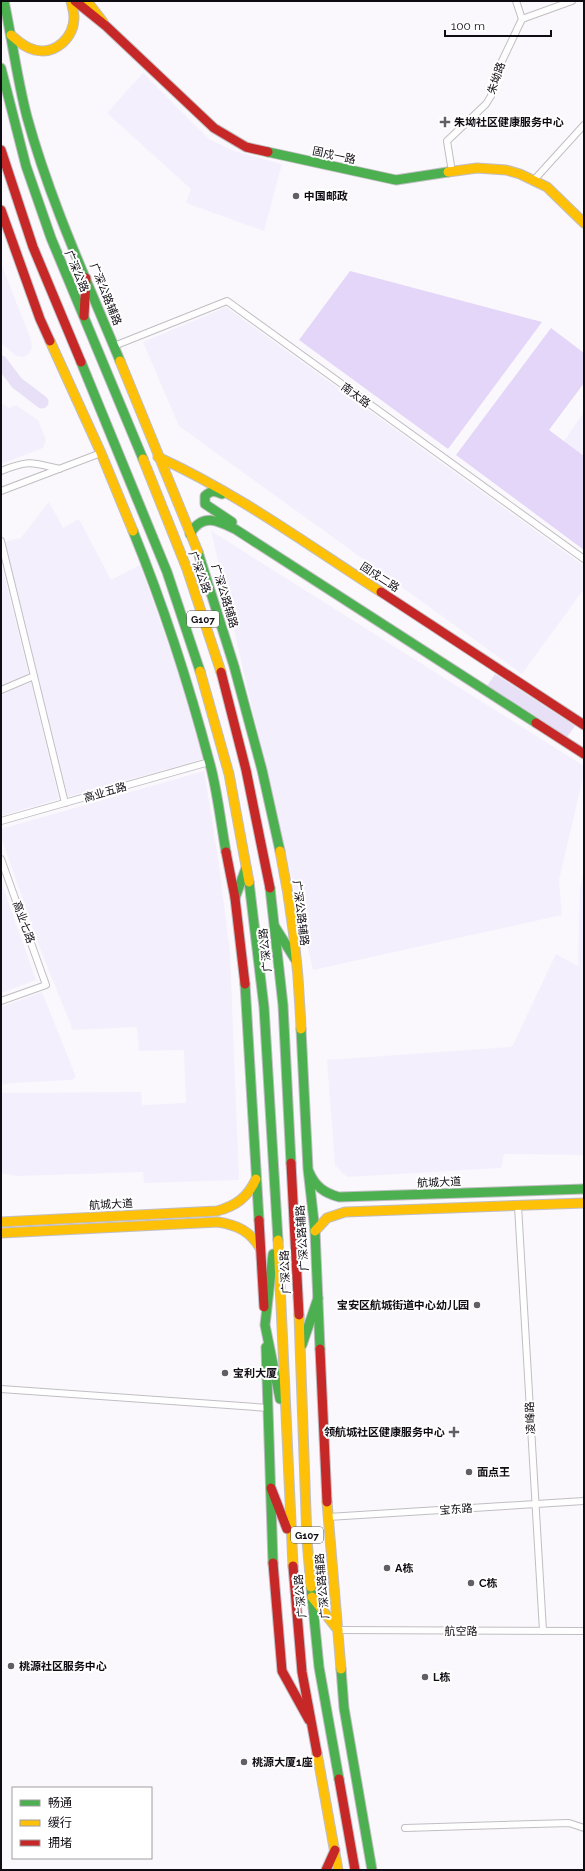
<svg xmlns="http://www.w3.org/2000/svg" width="585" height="1871" font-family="Raleway,'Noto Sans SC',sans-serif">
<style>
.built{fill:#f4effd}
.green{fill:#e3d6f9}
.water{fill:#e8e0f7}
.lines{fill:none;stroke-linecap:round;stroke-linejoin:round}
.river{stroke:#e8e0f7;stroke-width:13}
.street-casing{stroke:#c0bec3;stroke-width:8}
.fast-casing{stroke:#c0bec3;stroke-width:11}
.slow-casing{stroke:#c0bec3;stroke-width:11}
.jam-casing{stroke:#c0bec3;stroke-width:11}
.street{stroke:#fefeff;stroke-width:6}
.fast{stroke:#4caf50;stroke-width:9}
.slow{stroke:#ffc107;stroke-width:9}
.jam{stroke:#c62828;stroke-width:9}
.poi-dot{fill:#615f65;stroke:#fff;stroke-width:1.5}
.labels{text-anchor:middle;stroke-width:4;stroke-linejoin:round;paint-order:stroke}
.shield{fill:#fff;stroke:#57555a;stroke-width:1}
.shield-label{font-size:10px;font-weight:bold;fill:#0f0c13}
.street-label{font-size:11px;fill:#0f0c13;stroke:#fff}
.poi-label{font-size:11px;font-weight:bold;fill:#0f0c13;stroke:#fff;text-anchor:start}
</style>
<rect width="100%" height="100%" fill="#faf8fc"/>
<g class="built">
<polygon points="143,73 209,139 234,151 282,164 264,231 186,203 191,189 107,113"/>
<polygon points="1,263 31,340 32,348 29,354 23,357 16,356 1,343"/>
<polygon points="226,307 584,566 584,589 522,674 179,426 143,342"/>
<polygon points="1,403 9,408 16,405 38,420 46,440 43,448 1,464"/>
<polygon points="584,412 584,456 564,441"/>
<polygon points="49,502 63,528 79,519 111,580 140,565 178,672 203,759 68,797 5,542 21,538"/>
<polygon points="211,531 584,766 584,773 559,880 562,915 313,970"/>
<polygon points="1,563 29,674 1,685"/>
<polygon points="31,682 59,799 1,816 1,695"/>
<polygon points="204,771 219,864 230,953 239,1180 144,1183 143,1172 16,1176 1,1173 1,1093 141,1092 142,1105 186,1103 184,1050 139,1051 137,1027 73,1030 41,951 1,837 1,829"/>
<polygon points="584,871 584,1155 504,1154 501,1168 347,1177 335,1165 327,1060 510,1047 513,1045 556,954 578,966 580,887"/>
<polygon points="1,882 36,980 1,993"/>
<polygon points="42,992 76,1077 72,1080 10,1083 1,1085 1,1007"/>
</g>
<g class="green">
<polygon points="350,271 542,322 448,449 299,340"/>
<polygon points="551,328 584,353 584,383 549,430 584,456 584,550 456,455"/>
</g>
<polygon class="water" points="495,674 575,726 567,737 487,686"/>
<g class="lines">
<polyline class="river" points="1,362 17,383 42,402"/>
<g class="street-casing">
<g id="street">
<polyline points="516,1 522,19 572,1"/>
<polyline points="452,172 447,141 486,104 491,96 502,61 522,19"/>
<polyline points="534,180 584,125"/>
<polyline points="114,346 227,301 584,559"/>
<path d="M1,471C29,460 31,462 59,469"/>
<polyline points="1,491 101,453"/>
<polyline points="1,541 65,803"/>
<polyline points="1,690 34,676"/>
<polyline points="1,821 209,762"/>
<polyline points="1,859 46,985 1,1001"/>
<polyline points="518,1206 543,1631"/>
<polyline points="1,1389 269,1408"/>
<polyline points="328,1517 584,1501"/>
<polyline points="338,1630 584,1631"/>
<polyline points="405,1828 569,1823 584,1828"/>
</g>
</g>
<g class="fast-casing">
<g id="fast">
<path d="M4,1C12,39 17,79 27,117C50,201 87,281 120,361"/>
<polyline points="1,68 26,166 51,238 143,459"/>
<polyline points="268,152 396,180 448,172"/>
<polyline points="81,362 167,572 200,671"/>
<path d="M222,494C215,491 211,490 205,496V504L232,522"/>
<path d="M133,531C164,607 190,688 211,768C218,796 221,824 226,852"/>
<path d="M190,534C202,513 217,520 235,529L536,723"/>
<polyline points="198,552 234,666 262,770 280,851"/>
<polyline points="249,882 264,1007 278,1240"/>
<polyline points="270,888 283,1005 291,1163"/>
<polyline points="235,898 246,868"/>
<polyline points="275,927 295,959"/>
<polyline points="245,984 259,1220"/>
<polyline points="301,1029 308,1169 315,1231 320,1349"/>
<path d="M309,1172C315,1186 324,1193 339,1197L584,1189"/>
<polyline points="273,1254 265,1325 280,1399"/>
<polyline points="302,1345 318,1298"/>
<polyline points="266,1347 273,1563"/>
<polyline points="311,1587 319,1667 339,1779"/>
<polyline points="341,1669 344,1708 372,1870"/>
</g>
</g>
<g class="slow-casing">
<g id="slow">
<polyline points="87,1 103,22"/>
<path d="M11,35C18,41 25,48 35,50C56,55 74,37 74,17C74,12 72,6 71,1"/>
<polyline points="448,172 477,168 506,170 520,174 547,187 584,223"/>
<polyline points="50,341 101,453 133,531"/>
<polyline points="120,361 198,552"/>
<path d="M158,457C237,493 308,545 381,592"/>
<polyline points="143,459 187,569 221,672"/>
<polyline points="200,671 229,774 249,882"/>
<path d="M280,851C292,909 299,970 301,1029"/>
<path d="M1,1222L217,1211C236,1206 248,1197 256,1179"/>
<polyline points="315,1231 327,1218 345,1212 584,1203"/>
<path d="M1,1233L218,1222C237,1225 250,1231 260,1248"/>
<polyline points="278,1240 293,1566"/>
<polyline points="299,1315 307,1540 311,1587"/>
<polyline points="327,1502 341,1669"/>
<polyline points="312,1597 338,1630"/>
<polyline points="317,1753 338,1870"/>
</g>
</g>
<g class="jam-casing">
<g id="jam">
<polyline points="75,1 106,26 214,128 246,147 268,152"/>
<polyline points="1,150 33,247 81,362"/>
<polyline points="1,210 40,319 50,341"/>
<polyline points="84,316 86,278"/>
<polyline points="381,592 584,725"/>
<polyline points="221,672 246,770 270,888"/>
<polyline points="536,723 584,754"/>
<polyline points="226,852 235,898 245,984"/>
<polyline points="291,1163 299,1315"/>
<polyline points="259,1220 264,1307"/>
<polyline points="320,1349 327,1502"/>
<polyline points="271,1488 287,1529"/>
<polyline points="273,1563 282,1671 309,1720"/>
<polyline points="293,1566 302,1672 317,1753"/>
<polyline points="339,1779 355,1870"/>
<polyline points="326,1870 335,1850"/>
</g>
</g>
<use href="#street" class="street"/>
<use href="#fast" class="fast"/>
<use href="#slow" class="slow"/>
<use href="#jam" class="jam"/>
</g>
<g class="poi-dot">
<path d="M443 116h4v4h4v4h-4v4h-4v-4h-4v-4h4z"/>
<circle cx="296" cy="196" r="4"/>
<circle cx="477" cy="1305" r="4"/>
<circle cx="225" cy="1373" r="4"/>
<path d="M452 1426h4v4h4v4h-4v4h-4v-4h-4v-4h4z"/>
<circle cx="469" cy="1472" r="4"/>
<circle cx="387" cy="1568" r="4"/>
<circle cx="471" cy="1583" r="4"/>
<circle cx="11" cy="1666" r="4"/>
<circle cx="425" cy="1677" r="4"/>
<circle cx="244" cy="1762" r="4"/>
</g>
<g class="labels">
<g class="shield">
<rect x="187" y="611" width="32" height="16" rx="3"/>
<rect x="291" y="1527" width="32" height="16" rx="3"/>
</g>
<g class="shield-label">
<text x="203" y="623">G107</text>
<text x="307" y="1539">G107</text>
</g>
<g class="street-label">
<text transform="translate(496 78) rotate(-71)" y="4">朱坳路</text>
<text transform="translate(334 155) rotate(12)" y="4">固戍一路</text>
<text transform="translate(77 271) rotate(67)" y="4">广深公路</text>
<text transform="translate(106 294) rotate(68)" y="4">广深公路辅路</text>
<text transform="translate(356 395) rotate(36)" y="4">南太路</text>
<text transform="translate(200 572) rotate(70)" y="4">广深公路</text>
<text transform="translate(380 577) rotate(33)" y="4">固戍二路</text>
<text transform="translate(225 596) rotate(73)" y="4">广深公路辅路</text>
<text transform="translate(105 792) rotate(-16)" y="4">高业五路</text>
<text transform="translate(301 913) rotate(83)" y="4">广深公路辅路</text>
<text transform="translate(24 922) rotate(70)" y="4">高业七路</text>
<text transform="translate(265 950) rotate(-96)" y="4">广深公路</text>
<text transform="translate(439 1182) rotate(-2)" y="4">航城大道</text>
<text transform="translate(111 1204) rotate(-3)" y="4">航城大道</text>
<text transform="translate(302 1238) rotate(-94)" y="4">广深公路辅路</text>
<text transform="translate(285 1272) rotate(-93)" y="4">广深公路</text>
<text transform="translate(530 1418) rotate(-93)" y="4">凌峰路</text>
<text transform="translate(456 1509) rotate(-4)" y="4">宝东路</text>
<text transform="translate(322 1586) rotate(-95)" y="4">广深公路辅路</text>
<text transform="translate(300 1596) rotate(-95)" y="4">广深公路</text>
<text x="461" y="1635">航空路</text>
</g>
<g class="poi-label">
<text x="454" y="126">朱坳社区健康服务中心</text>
<text x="304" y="200">中国邮政</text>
<text x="469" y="1309" text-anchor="end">宝安区航城街道中心幼儿园</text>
<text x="233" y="1377">宝利大厦</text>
<text x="445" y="1436" text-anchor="end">领航城社区健康服务中心</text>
<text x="477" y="1476">面点王</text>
<text x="395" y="1572">A栋</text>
<text x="479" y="1587">C栋</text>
<text x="19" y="1670">桃源社区服务中心</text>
<text x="433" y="1681">L栋</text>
<text x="252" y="1766">桃源大厦1座</text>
</g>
</g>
<rect width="585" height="1871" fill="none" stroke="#0f0c13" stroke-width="4"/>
<rect x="12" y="1787" width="140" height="72" fill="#ffffff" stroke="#9f9ea1"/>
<rect x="20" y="1800" width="20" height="6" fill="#4caf50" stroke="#9f9ea1"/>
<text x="48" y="1807" font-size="12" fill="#0f0c13">畅通</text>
<rect x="20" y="1820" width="20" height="6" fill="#ffc107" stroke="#9f9ea1"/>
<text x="48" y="1827" font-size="12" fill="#0f0c13">缓行</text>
<rect x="20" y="1840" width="20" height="6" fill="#c62828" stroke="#9f9ea1"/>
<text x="48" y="1847" font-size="12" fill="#0f0c13">拥堵</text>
<path d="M445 30v6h106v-6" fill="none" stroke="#0f0c13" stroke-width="2"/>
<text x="451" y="30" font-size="12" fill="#0f0c13" stroke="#ffffff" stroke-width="3" paint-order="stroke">100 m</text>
</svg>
